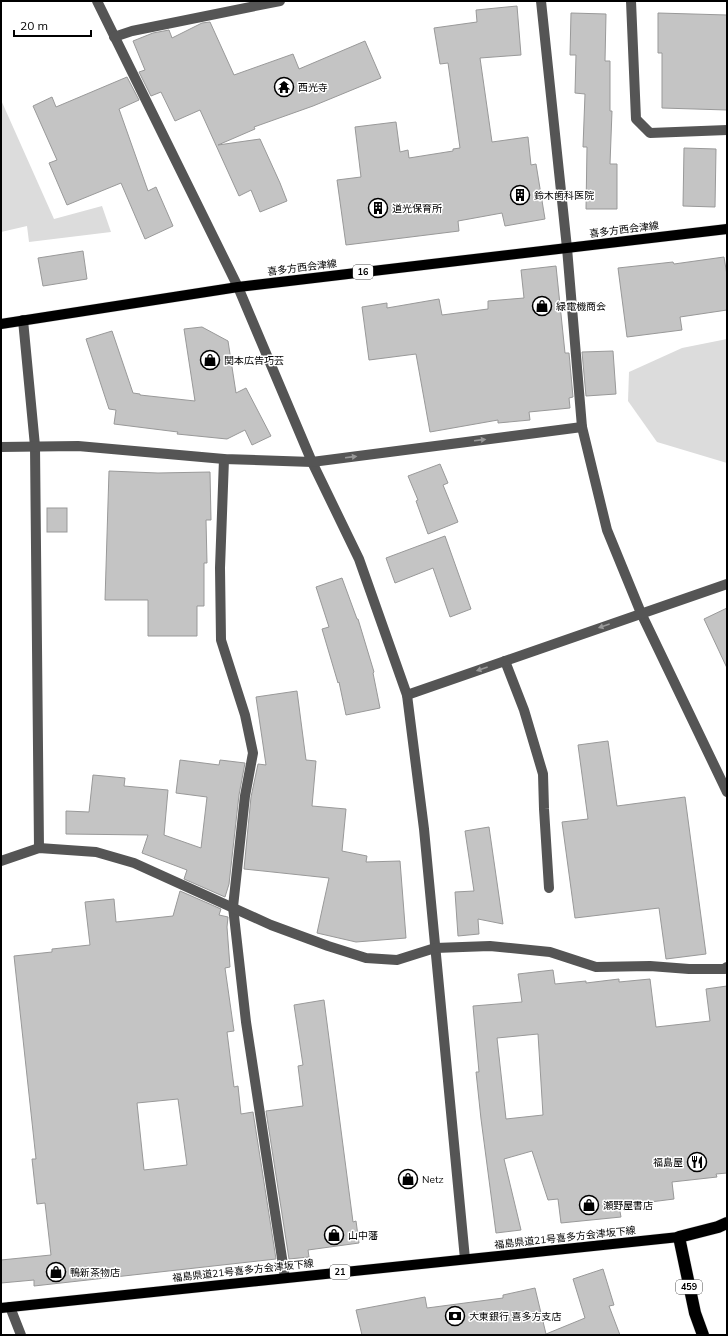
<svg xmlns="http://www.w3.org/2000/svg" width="728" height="1336" font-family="Mulish,'Noto Sans JP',sans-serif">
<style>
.green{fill:#dcdcdc}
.building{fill:#c4c4c4;stroke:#999;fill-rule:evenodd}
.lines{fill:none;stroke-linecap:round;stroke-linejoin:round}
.major-casing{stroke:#dbdbdb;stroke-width:11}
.highway-casing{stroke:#dbdbdb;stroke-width:13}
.minor{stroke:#555;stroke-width:10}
.major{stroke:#000;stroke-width:10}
.highway{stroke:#000;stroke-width:12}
.oneway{fill:#999}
.labels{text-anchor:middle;stroke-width:3;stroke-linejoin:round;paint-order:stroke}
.shield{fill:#fff;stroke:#4c4c4c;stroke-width:1}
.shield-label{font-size:9px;font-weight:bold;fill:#000}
.poi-label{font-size:10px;fill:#000;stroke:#fff;text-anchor:start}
.street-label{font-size:10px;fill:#000;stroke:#fff}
</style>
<rect width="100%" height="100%" fill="#fff"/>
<g class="green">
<polygon points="1,100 54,219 102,206 111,232 29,242 27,226 1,232"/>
<polygon points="727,339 727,463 657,442 628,401 629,372 682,348"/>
</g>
<g class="building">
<polygon points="517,6 521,55 480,58 492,142 528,137 531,165 536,164 545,219 505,226 502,213 458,221 459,231 346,245 337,180 361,177 355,127 396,122 400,152 408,150 409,158 453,151 453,149 460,148 448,63 440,64 434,28 477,22 476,10"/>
<polygon points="571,13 606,14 605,61 610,61 610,111 612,111 610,164 617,164 617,209 586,209 587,147 583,147 585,94 575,93 576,55 570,55"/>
<polygon points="658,13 727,15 727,110 662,108 662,53 658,53"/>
<polygon points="210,22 234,75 293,54 299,69 365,41 381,78 313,106 254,127 255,129 218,145 260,139 280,183 287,201 260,212 251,190 239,196 200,110 175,121 161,92 151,96 139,72 145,70 133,41 153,33 169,30 172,38 202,23"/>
<polygon points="127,77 139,100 119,109 148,191 156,187 173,226 145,239 121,183 67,205 49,163 57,160 33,106 52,97 56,107"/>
<polygon points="684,148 716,149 715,207 683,206"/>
<polygon points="83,251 87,279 43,286 38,258"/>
<polygon points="724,257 727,275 727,310 680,317 682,330 627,337 618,268 673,262 674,264"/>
<polygon points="556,266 565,353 569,353 573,397 569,398 570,408 529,412 530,420 498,423 498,420 430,432 416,354 369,360 362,307 387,303 387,308 439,299 442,315 488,309 488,301 524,298 521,270"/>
<polygon points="202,327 228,341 236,393 246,388 271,436 252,445 245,430 227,439 177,434 178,432 114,424 116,410 109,409 86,339 112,331 133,393 140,394 140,395 195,401 184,329"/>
<polygon points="613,351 616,394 586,396 582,352"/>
<polygon points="440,464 448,483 443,485 458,522 428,534 416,501 418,500 408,476"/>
<polygon points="109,471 158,473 210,472 211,520 206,520 207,563 204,563 204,606 197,606 197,636 148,636 148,600 105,600"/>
<rect x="47" y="508" width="20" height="24"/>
<polygon points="445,536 471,609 450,617 433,568 395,583 386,558"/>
<polygon points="342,578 357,619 358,619 374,672 373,673 380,708 346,715 339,682 338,683 322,629 329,627 316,587"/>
<polygon points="727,608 727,668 704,619"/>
<polygon points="297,691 306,760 316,761 312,806 346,809 342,851 367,856 366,862 400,861 406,938 356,942 317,933 329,878 244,869 251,797 258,764 266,765 256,697"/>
<polygon points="608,741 617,806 685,797 706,954 666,959 659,908 575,918 562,822 588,819 578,745"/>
<polygon points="180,760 219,765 220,760 245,763 239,795 229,884 225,897 184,879 187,870 142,853 148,835 66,834 66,811 89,812 93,775 125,778 124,786 168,790 164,835 201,848 207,797 176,793"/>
<polygon points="489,827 503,924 478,919 479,934 458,936 455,892 474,891 465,831"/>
<path d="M180,891L221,909L219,915L228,917L227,927L230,967L225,968L234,1031L227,1032L234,1087L238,1086L241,1114L253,1112L276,1259L34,1286V1280L1,1283V1260L51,1255L45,1203L37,1204L32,1159H36L14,956L52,952V949L90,945L85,902L114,899L116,922L173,916ZM178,1099L187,1165L144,1170L137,1103Z"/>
<path d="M553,970L555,984L586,981V983L619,979V982L650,979L656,1027L710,1021L706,989L727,986V1173L716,1174L717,1177L672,1182L674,1199L619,1206L621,1217L561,1223L558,1199L548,1200L532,1151L504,1159L521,1230L496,1233L481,1119L476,1072H479L473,1006L522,1002L518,974ZM538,1034L543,1115L506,1119L497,1038Z"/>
<polygon points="324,1000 353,1222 356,1221 359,1243 308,1250 309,1257 289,1259 266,1111 303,1106 298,1066 303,1065 294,1005"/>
<polygon points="603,1269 614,1305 609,1306 620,1335 362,1335 356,1310 425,1297 427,1308 503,1298 503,1295 535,1288 546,1334 585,1318 573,1279"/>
</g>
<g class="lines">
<g class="major-casing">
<g id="major">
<polyline points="1,324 238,287 727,229"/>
<polyline points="1,1308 679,1237"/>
</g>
</g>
<g class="highway-casing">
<polyline id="highway" points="703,1335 695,1313 679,1237 718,1227 727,1223"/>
</g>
<g class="minor">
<polyline points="97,1 238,287 312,462 359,559 407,695 424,829 465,1259"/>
<polyline points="541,1 567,248 582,427 607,530 641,613 727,792"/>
<polyline points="631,1 636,119 650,133 727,130"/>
<polyline points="114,37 132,31 280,1"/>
<polyline points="23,320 35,446 39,848"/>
<polyline points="1,447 78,446 224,459 312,462 582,427"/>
<polyline points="224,459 220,568 221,640 245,715 253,753 245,796 233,907 246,1022 285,1278"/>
<polyline points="505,661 524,710 543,774 544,809 549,888"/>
<polyline points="407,695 727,584"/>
<polyline points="1,861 39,848 96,852 134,863 271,925 328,946 366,958 397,960 435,948 490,946 550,952 596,967 650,966 689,969 724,969 727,967"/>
<polyline points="10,1307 21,1335"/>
</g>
<use href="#major" class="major"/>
<use href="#highway" class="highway"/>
</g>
<defs><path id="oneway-solid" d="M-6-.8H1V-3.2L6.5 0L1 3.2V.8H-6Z"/></defs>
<g class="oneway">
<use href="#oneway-solid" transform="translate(480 440) rotate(-7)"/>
<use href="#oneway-solid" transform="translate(351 457) rotate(-7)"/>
<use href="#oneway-solid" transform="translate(604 626) rotate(161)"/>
<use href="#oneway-solid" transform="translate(482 669) rotate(161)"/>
</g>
<defs>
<g id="temple-ring" transform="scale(1)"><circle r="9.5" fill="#fff" stroke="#000" stroke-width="1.5"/><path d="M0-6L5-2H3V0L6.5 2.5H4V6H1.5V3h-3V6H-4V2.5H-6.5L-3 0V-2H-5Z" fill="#000"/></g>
<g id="building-ring" transform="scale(1)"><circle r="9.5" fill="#fff" stroke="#000" stroke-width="1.5"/><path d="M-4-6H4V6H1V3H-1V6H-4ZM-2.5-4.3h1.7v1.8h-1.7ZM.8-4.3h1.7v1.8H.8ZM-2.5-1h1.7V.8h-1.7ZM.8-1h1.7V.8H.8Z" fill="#000"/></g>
<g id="shop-ring" transform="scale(1)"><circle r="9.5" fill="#fff" stroke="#000" stroke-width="1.5"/><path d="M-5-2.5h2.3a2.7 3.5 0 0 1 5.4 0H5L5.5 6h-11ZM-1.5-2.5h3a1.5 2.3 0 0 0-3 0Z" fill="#000"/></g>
<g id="restaurant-ring" transform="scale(1)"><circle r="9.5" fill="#fff" stroke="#000" stroke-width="1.5"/><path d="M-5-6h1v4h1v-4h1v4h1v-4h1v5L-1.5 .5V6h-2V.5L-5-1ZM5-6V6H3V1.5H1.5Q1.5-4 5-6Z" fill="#000"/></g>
<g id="bank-ring" transform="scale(1)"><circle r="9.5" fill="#fff" stroke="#000" stroke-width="1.5"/><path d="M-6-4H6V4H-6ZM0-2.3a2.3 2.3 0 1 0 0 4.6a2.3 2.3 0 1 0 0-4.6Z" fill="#000"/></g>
</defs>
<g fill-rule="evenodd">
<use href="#temple-ring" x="284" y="87"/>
<use href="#building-ring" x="520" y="195"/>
<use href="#building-ring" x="378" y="208"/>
<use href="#shop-ring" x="542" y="306"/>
<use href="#shop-ring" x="210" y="360"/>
<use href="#restaurant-ring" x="697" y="1162"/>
<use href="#shop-ring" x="408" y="1179"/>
<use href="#shop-ring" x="589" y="1205"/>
<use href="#shop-ring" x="334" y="1235"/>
<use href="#shop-ring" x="56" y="1272"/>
<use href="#bank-ring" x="455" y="1316"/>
</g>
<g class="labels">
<g class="shield">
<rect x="353" y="265" width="20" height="14" rx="3"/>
<rect x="330" y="1265" width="20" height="14" rx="3"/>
<rect x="676" y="1280" width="26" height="14" rx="3"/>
</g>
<g class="shield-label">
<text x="363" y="275">16</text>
<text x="340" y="1275">21</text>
<text x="689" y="1290">459</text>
</g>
<g class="poi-label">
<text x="298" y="91">西光寺</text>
<text x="534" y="199">鈴木歯科医院</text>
<text x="392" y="212">道光保育所</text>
<text x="556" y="310">緑電機商会</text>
<text x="224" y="364">関本広告巧芸</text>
<text x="683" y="1166" text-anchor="end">福島屋</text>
<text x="422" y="1183">Netz</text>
<text x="603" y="1209">瀬野屋書店</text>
<text x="348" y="1239">山中藩</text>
<text x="70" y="1276">鴨新茶物店</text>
<text x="469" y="1320">大東銀行 喜多方支店</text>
</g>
<g class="street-label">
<text transform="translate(624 229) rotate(-7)" y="4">喜多方西会津線</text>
<text transform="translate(302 267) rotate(-7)" y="4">喜多方西会津線</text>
<text transform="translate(565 1237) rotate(-6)" y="4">福島県道21号喜多方会津坂下線</text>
<text transform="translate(243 1270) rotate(-6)" y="4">福島県道21号喜多方会津坂下線</text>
</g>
</g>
<rect width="728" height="1336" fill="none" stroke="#000000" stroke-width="4"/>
<path d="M14 30v6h77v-6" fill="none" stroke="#000000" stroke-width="2"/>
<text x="20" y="30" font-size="12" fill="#000000" stroke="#ffffff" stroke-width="3" paint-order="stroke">20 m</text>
</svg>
